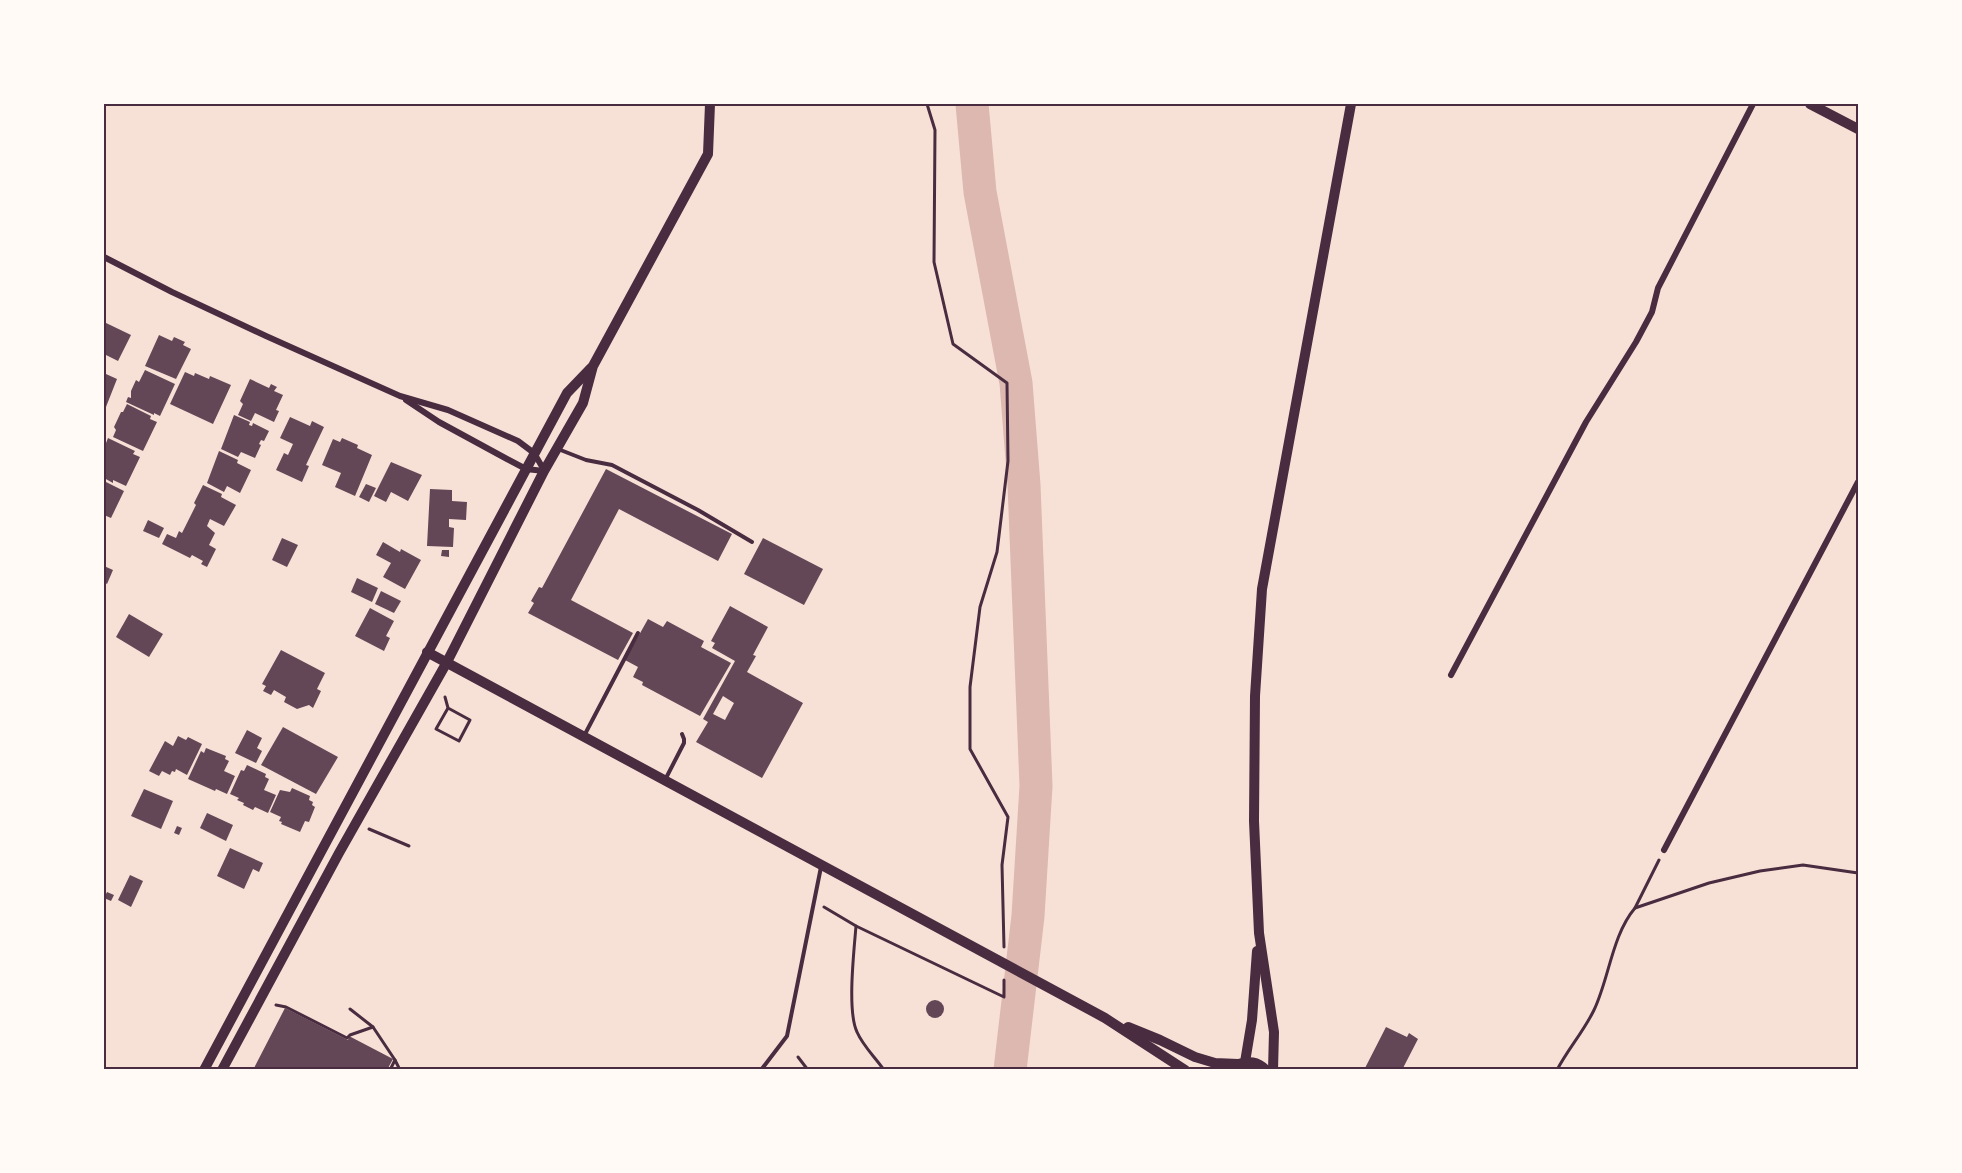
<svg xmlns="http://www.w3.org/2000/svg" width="1962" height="1173" font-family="'Noto Sans',sans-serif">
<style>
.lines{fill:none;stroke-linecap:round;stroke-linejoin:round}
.river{stroke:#dcb8b0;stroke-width:33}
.building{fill:#644757;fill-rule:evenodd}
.path{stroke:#4a2c40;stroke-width:3}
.service{stroke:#4a2c40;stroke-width:4}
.minor{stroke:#4a2c40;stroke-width:6}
.tertiary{stroke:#4a2c40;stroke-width:10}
.secondary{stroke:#4a2c40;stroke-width:10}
.neatline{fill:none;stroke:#4a2c40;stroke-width:2}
</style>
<rect width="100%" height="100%" fill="#f7e1d7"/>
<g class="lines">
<polyline class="river" points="972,104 980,192 1016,383 1024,485 1036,786 1028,916 1010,1070"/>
</g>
<g class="building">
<polygon points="104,322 131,335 118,361 104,354"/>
<polygon points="159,335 172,341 174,337 185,342 183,345 191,349 176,379 145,366"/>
<polygon points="145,370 175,384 160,416 154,413 154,415 126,402 128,397 131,398 131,391 136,380 139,382"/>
<polygon points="185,372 194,376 195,373 209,379 210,376 231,385 213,424 170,404"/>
<polygon points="106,374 117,379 104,412 104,380"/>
<polygon points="250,379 269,388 271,384 277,387 274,391 283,395 276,410 279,411 274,422 255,413 251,421 238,415 243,404 240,401"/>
<polygon points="127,404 151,416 150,419 157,422 143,451 113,437 116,430 114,427 121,412 123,412"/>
<polygon points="234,415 250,422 249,425 252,426 253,423 269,431 264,441 261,440 259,444 261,445 255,458 241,452 238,457 221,449"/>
<polygon points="290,417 310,426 312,421 324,427 306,465 309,466 302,482 276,470 284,453 288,455 293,444 280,438"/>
<polygon points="108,438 135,451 133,454 140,457 126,486 113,480 113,483 104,478 104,448"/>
<polygon points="342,438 358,445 357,448 372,455 355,496 335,487 341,473 322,465 333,439 340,442"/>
<polygon points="219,451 238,460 237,463 251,470 240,493 227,486 224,492 207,483"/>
<polygon points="391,462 422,475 408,501 391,492 386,502 374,496"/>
<polygon points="606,469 732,534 718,561 619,509 571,600 633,633 618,660 528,613 534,603 531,601 539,587 542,588"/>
<polygon points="104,481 124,491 111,518 104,515"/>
<polygon points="366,484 376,488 369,502 359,497"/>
<polygon points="203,485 222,494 221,497 236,505 224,526 210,519 207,526 215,533 209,545 216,549 207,567 201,564 203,561 192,555 190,558 162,544 167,534 176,538 179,531 182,533 196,505 194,503"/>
<polygon points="430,489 452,490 452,501 467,502 466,520 449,519 449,527 454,528 453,547 427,546"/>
<polygon points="148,520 164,528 159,538 143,531"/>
<polygon points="282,538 298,545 287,567 272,560"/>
<polygon points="763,538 823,569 804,605 744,574"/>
<polygon points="383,542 400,552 401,549 421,560 405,589 383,577 391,563 376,555"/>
<polygon points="442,550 449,550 449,557 441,556"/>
<polygon points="104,566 113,570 107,584 104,582"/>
<polygon points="357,578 378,588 372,602 351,592"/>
<polygon points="381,591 401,601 394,613 375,604"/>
<path d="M730,606L768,627L753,655L756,656L747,672L803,703L762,778L696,742L708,722L703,719L735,661L712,648L715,643L711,641ZM723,696L734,703L725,720L713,714Z"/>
<polygon points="370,608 394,621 386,636 390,638 384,651 355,636"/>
<polygon points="129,614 163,634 149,657 116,637"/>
<polygon points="648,619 663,627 667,621 704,641 701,647 731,663 700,716 642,685 643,682 633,677 638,667 625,660"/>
<polygon points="281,650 325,673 317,689 321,691 313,708 309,705 297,709 284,702 286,697 274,690 271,695 263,691 266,686 262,684"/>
<polygon points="283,727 338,757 316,794 261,765"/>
<polygon points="247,730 262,738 257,748 262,751 256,763 235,753"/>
<polygon points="178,736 186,740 188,737 202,744 187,775 176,769 175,772 172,771 170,775 162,771 159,776 149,771 165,741 173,746"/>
<polygon points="206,748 226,756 225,759 229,761 224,771 235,776 227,794 216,789 215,791 188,779 201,751 204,753"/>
<polygon points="247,765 266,774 265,777 269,779 264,790 276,795 268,813 255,807 253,810 243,805 244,803 237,800 239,798 230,794 241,770 244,771"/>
<polygon points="292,788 310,796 309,800 313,802 312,805 315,807 309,822 305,821 300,832 281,824 282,822 279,821 281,817 270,812 280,790 290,792"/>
<polygon points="144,789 173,801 161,829 131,816"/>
<polygon points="207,813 233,825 226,841 200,828"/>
<polygon points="177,826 182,828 179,835 174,833"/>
<polygon points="230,848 263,863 259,872 253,869 244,889 217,876"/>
<polygon points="130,875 143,881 131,907 118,900"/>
<polygon points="107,892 114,895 111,901 104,898"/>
<circle cx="935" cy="1009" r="9"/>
<polygon points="285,1008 348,1040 349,1036 393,1059 387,1070 253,1070"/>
<polygon points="1386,1027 1407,1037 1409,1033 1418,1039 1402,1070 1364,1070"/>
</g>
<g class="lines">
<g class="path">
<polyline points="927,104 935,130 934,262 953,344 1007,383 1008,461 997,552 980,607 970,687 970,749 1008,817 1002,865 1004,947"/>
<polyline points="445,697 448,708 470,720 459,741 436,729 448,708"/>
<polyline points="369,829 409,846"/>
<path d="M824,907L856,926C854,951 847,1011 857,1032C863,1046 875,1057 884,1070"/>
<polyline points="1635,908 1709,883 1760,871 1803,865 1858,873"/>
<polyline points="856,926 1004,997 1004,980"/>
<polyline points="276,1005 286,1007 347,1038 350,1035 373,1027"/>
<polyline points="350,1009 373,1027 395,1060 390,1070"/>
<polyline points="798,1057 808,1070"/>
<polyline points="395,1060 400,1070"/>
<path d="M1557,1070C1568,1049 1584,1031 1594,1010C1609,979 1612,935 1635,908L1659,860"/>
</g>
<g class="service">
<polyline points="558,449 586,460 612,465 698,510 752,542"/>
<polyline points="584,736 638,633"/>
<polyline points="665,780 684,743 684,739 682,734"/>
<polyline points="761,1070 787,1036 821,867"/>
</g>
<g class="minor">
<polyline points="104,257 172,292 266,336 400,396 448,410 518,441 534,453 544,470"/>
<polyline points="406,400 439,422 507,459 526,469 544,471"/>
<polyline points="1451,675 1586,422 1636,342 1652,312 1658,288 1753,104"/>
<polyline points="1664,850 1858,482"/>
</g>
<polyline class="tertiary" points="1810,104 1858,129"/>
<g class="secondary">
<polyline points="427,652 1105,1018 1185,1070"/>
<polyline points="1128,1027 1160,1040 1195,1057 1215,1063 1238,1064"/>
<polyline points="1245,1062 1252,1020 1257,951"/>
<path d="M1238,1064C1249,1061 1257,1061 1266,1070"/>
<polyline points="204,1070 567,393 591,368"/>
<polyline points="222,1070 339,853 447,662 544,471 583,403 593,366 708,154 710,104"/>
<polyline points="1273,1070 1274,1032 1259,933 1254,821 1255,696 1262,589 1351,104"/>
</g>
</g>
<rect width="1962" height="1173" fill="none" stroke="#fffaf5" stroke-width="210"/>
<rect x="105" y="105" width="1752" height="963" class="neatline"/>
</svg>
